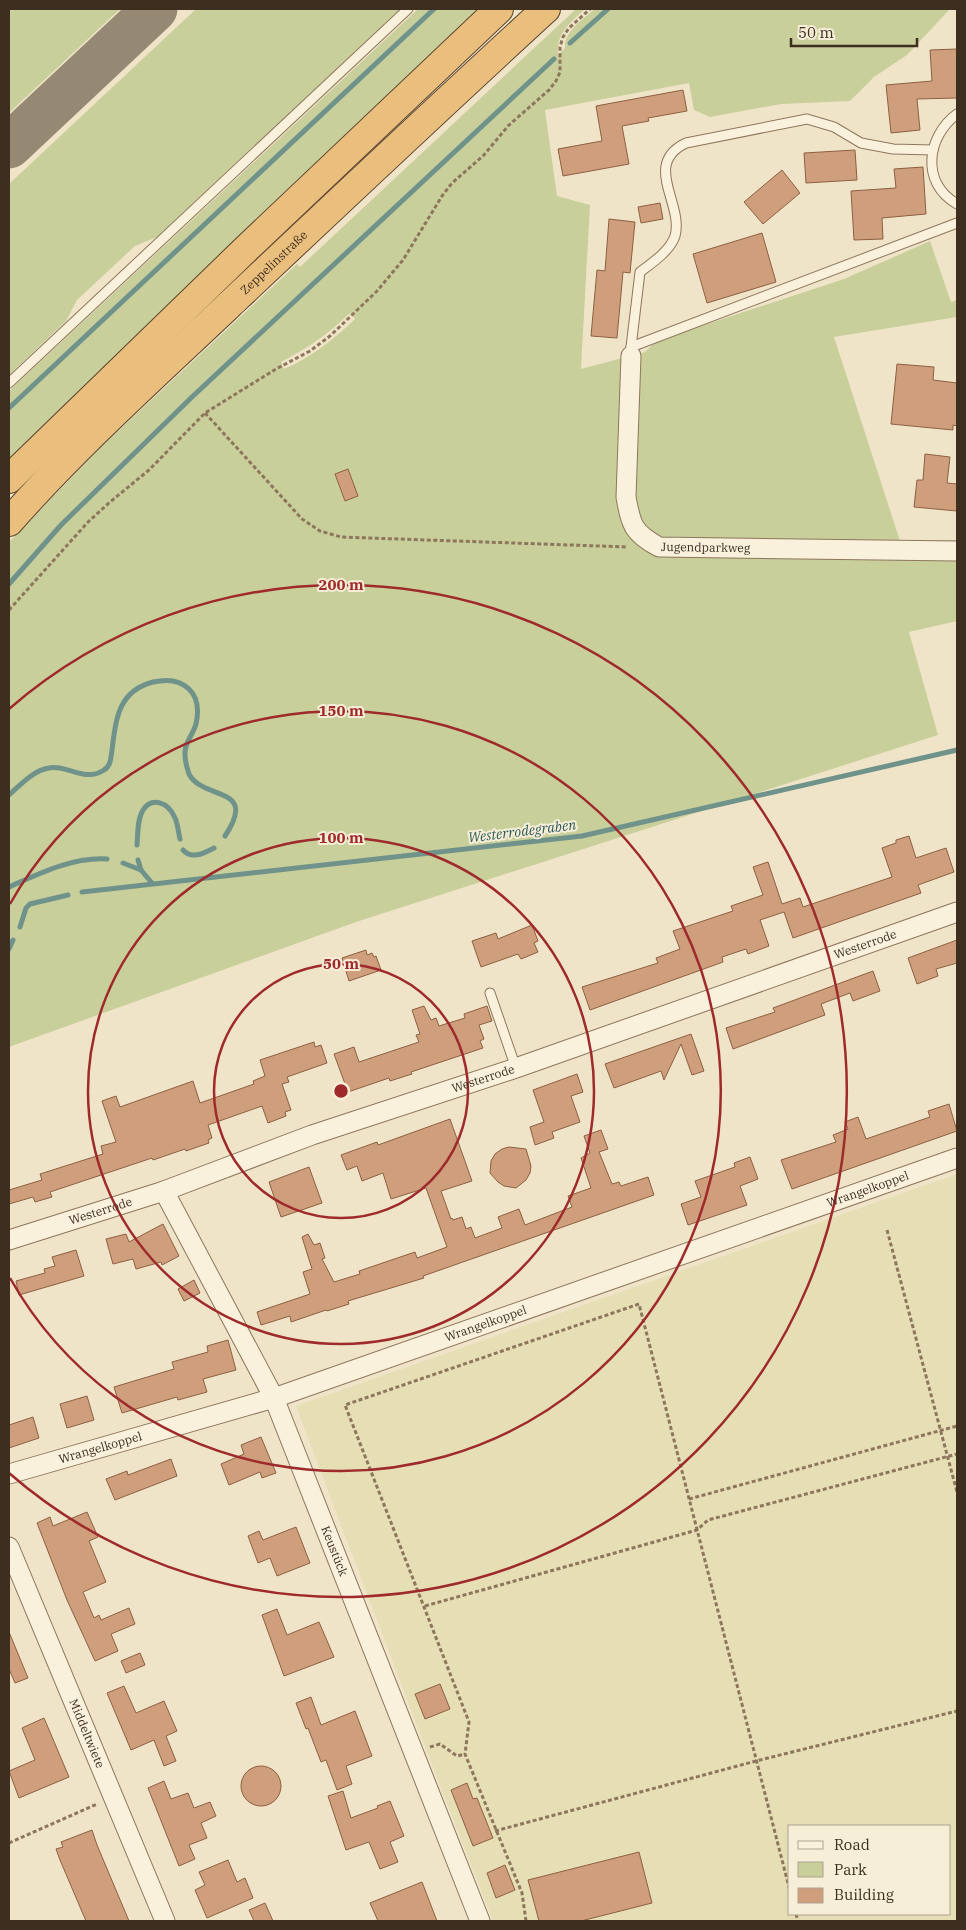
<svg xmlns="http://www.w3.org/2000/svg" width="966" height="1930" font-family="'IBM Plex Serif',serif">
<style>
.farmland{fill:#e6deb5;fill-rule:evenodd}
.green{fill:#c9cf9b;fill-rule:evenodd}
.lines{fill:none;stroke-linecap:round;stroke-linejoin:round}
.stream{stroke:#6f938a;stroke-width:5}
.taxiway{stroke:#968974;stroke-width:45}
.building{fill:#cf9f7d;stroke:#8d5f41}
.service-casing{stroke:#8d765c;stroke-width:11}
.minor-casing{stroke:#8d765c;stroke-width:21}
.trunk-casing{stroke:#5b4430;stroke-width:30}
.path{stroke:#8d765c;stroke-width:3;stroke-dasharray:4 2.5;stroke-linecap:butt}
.service{stroke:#faf1dc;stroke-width:9}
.minor{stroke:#faf1dc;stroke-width:19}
.trunk{stroke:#eabe7c;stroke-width:28}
.ring{fill:none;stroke:#9e2a2b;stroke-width:2.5}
.labels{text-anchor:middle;stroke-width:4;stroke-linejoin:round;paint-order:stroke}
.street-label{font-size:12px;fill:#3d2e20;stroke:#f7eed8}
.water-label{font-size:14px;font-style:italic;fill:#2f5d5a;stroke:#f7eed8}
.centre{fill:#9e2a2b;stroke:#f7eed8;stroke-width:2.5}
.ring-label{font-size:15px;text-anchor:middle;font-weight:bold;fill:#9e2a2b;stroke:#f7eed8;stroke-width:4;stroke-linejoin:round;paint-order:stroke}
</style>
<rect width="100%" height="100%" fill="#f0e4c8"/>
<path class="farmland" d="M957,1174V1921H493L422,1739L296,1406ZM790,1826H950V1914H790Z"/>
<g class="green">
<polygon points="9,9 120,9 9,113"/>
<polygon points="196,9 400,9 157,237 135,246 77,300 66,321 9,375 9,184"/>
<polygon points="418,9 487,9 53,416 9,461 9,391"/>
<path d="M576,9H585C570,23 556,33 558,55L565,48C564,31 583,19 595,9H950L907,55L874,77L850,101L781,104L710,117L694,110L689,83L545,110L557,196L590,205L581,369L645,352L652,345L665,338L844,279L930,241L951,302L957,300V317L834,337L900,541L957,540V621L909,632L938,735L356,922L9,1047V542L105,443L297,264L300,267ZM350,313L355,319C334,339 312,357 284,369L281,362C308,348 327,335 350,313Z"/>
</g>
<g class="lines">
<g class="stream">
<polyline points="570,43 608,9"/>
<polyline points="9,408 434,9"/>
<polyline points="9,584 61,525 192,397 554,59"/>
<path d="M9,795C20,785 34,770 49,768C66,764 85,783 104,770C111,766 111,757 112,750C116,719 118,691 153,682C184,675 203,693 196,724C193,735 184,743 185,755C185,761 187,768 189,774C203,801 259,785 225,836"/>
<path d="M137,845C138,834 137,820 143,810C152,796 168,803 174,816C178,823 178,831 180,839"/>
<path d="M183,850C192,860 204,853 214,848"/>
<polyline points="138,860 141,870"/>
<polyline points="123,863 141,870 152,883"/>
<path d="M9,887C40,873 73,857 107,859"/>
<polyline points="82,892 582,836 957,750"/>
<polyline points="20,927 26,908 30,904 68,895"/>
<polyline points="9,949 13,940"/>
</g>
<polyline class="taxiway" points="9,146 155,9"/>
</g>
<g class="building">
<polygon points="957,49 957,98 917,99 920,130 891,133 886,85 932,81 930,50"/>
<polygon points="683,90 687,111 648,118 649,121 622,126 629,164 563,176 558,149 602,141 596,106"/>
<polygon points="855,150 857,180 806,183 804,153"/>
<polygon points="923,167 926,214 882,218 883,239 854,240 851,191 896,188 894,169"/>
<polygon points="782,170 800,193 763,224 744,202"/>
<polygon points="660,203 663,219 641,223 638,207"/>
<polygon points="609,219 635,222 630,273 623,272 617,338 591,336 597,270 605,271"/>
<polygon points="762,233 776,282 707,303 693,254"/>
<polygon points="897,364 934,367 933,380 957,383 957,426 953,425 953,430 891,424"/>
<polygon points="925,454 950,457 947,483 957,484 957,511 914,507 917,480 923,480"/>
<polygon points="348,469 358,496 345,501 335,474"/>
<polygon points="909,836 916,858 946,848 954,872 918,885 921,893 793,938 784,912 760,920 769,946 748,954 746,949 722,957 723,962 590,1010 582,987 658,963 656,958 680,949 673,931 733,911 731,906 763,895 753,867 768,862 782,904 800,898 803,907 892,877 882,848 896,843 896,840"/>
<polygon points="532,925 538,941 534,943 538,952 521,959 518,954 481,967 472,941 496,933 498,939"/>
<polygon points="957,940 957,963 936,969 938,976 917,984 908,958"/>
<polygon points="366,950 367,955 372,953 374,957 376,956 381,970 349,981 342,958"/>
<polygon points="873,971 880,991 853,1001 850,993 821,1004 825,1015 733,1049 726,1028 775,1012 773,1008"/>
<polygon points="424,1006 431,1020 436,1018 439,1026 465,1018 464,1014 487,1006 492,1021 479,1025 484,1039 480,1041 483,1048 411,1072 412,1074 390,1081 389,1078 348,1092 334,1054 354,1047 359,1062 419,1042 416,1035 420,1034 412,1010"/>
<polygon points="691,1034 704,1071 692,1075 681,1044 664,1080 661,1071 614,1088 605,1064"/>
<polygon points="314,1042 315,1047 321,1045 327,1063 287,1077 289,1082 282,1084 291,1110 285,1112 286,1116 268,1123 262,1106 208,1125 212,1138 208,1140 209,1143 186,1151 185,1149 153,1160 152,1158 50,1192 52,1197 35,1202 33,1197 9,1204 9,1190 42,1180 40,1174 103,1154 101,1146 116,1142 102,1101 116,1096 120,1107 193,1081 200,1103 254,1084 253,1081 265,1076 260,1060"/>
<polygon points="577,1074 583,1092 571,1096 580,1122 552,1132 554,1138 535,1145 530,1127 544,1122 533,1090"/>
<polygon points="949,1104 957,1131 792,1189 781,1160 836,1142 833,1135 848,1129 845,1122 858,1117 866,1139 930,1117 928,1111"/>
<polygon points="450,1119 472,1181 441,1191 451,1219 452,1218 453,1220 462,1217 466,1229 471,1227 475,1238 502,1228 498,1217 519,1209 525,1225 572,1207 568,1196 591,1188 581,1158 590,1153 584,1136 601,1130 608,1149 599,1152 612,1184 619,1182 621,1186 648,1177 654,1195 423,1276 424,1278 348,1301 349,1304 327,1311 326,1310 291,1322 290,1316 261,1325 257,1312 310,1294 303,1272 312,1269 302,1237 308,1234 314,1245 320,1243 325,1258 322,1259 334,1282 360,1274 359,1271 415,1252 417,1258 447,1247 426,1188 391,1199 383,1173 362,1181 357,1166 347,1170 341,1155 377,1142 378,1145"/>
<polygon points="509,1147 526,1149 531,1166 530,1173 526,1180 516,1188 504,1186 498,1182 490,1173 491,1161 495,1154 502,1149"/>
<polygon points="750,1157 758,1179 740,1186 747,1205 688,1225 681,1204 701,1197 695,1181 735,1167 734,1163"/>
<polygon points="309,1167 322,1203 281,1217 269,1182"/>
<polygon points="163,1224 179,1256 162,1265 161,1262 136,1269 133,1259 113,1264 106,1239 126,1234 129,1242"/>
<polygon points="76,1250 84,1276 19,1295 16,1281 45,1273 44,1269 55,1266 52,1257"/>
<polygon points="194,1280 200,1293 184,1301 178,1289"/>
<polygon points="228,1340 236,1370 203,1379 207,1392 178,1400 177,1397 122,1413 114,1387 174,1369 172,1362 208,1352 207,1346"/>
<polygon points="87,1396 94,1420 67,1428 60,1404"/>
<polygon points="33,1417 39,1438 9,1448 9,1425"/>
<polygon points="261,1437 276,1473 262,1478 260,1472 229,1485 221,1464 244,1454 241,1445"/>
<polygon points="171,1459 177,1476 115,1500 106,1479 127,1471 128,1475"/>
<polygon points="87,1512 98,1537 89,1541 106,1582 83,1592 94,1618 99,1615 101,1620 129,1608 135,1624 111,1634 118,1651 95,1661 67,1600 37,1523 50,1517 53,1526"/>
<polygon points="296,1527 310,1563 277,1576 270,1558 258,1563 248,1536 259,1531 263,1540"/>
<polygon points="277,1609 287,1635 319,1622 334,1657 284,1676 262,1615"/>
<polygon points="9,1632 28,1678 15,1683 9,1669"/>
<polygon points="140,1653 145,1665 126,1673 121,1661"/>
<polygon points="440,1684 450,1709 425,1719 415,1694"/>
<polygon points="124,1686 136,1713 164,1701 177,1731 166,1736 176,1761 164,1766 154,1740 131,1750 107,1693"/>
<polygon points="311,1697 321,1725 355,1711 372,1756 346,1766 352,1784 337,1790 326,1760 321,1762 308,1728 306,1729 296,1703"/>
<polygon points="44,1718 69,1777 19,1798 9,1771 35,1760 22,1728"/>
<circle cx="261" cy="1786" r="20"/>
<polygon points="164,1781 171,1799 188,1793 194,1808 210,1802 216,1816 201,1823 207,1838 189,1845 195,1859 179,1866 148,1788"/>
<polygon points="467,1783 473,1799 477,1798 493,1838 473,1846 451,1790"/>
<polygon points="343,1791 351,1818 378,1808 377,1806 390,1801 404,1836 390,1842 398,1862 380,1869 369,1842 346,1850 328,1796"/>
<polygon points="92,1830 97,1845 129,1921 86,1921 60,1860 56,1849 63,1847 61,1842"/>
<polygon points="639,1852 652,1903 581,1921 539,1921 528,1880"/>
<polygon points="228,1860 237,1882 245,1878 253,1898 207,1918 195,1890 205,1885 199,1872"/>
<polygon points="505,1865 515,1890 496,1898 487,1873"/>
<polygon points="422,1882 437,1921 378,1921 370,1903"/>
<polygon points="265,1903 273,1921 254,1921 249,1910"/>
</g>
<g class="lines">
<g class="service-casing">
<g id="service">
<path d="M957,114C927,136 920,183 957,204"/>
<path d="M631,347L640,272C652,263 670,251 675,236C684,204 642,164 686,143L807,119L834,127L861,143L893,149L933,150"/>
<polyline points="631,350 631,347 957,223"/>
<polyline points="9,383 408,9"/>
<polyline points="490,993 516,1068"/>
</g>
</g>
<g class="minor-casing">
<g id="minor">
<path id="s1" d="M631,356L626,497C631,525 633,533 659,547L957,551"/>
<path id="s2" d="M164,1191L274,1398L480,1921"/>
<path id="s3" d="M9,1240L164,1191L312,1135L516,1068L957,912"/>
<path id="s4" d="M9,1474L274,1398L957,1158"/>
<path id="s5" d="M9,1547L165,1921"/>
</g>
</g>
<g class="trunk-casing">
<g id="trunk">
<polyline points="9,479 247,248 499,9"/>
<path id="s6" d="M9,522C77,445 154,376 229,305C334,206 440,106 546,9"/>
</g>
</g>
<g class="path">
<polyline points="205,413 302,519 320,531 341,537 628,547"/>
<polyline points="9,610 88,522 110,502 149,470 205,413 276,369 310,351 330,336 377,291 403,260 442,196 452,183 483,156 509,125 549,90 556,81 560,72 560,47 563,37 569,28 590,9"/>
<polyline points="887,1230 957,1492"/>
<polyline points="689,1499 957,1426"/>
<polyline points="425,1606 697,1530 708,1520 957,1454"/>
<polyline points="430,1747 440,1744 457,1756 465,1754"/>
<polyline points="495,1831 756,1761 957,1711"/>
<polyline points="9,1843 97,1804"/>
<polyline points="796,1914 798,1921"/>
<polyline points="526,1921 522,1893 465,1754 469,1722 345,1405 639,1304 790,1891"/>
</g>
<use href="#service" class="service"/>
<use href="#minor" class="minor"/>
<use href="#trunk" class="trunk"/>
</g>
<g class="ring">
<circle cx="341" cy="1091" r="127"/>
<circle cx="341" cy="1091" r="253"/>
<path d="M10 904A380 380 0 1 1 10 1278"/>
<path d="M9 709A506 506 0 1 1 9 1473"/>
</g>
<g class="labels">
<g class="street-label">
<text dy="4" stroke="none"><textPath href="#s6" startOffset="371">Zeppelinstraße</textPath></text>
<text dy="4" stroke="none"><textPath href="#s1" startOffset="251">Jugendparkweg</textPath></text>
<text dy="4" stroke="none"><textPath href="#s3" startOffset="906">Westerrode</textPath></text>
<text dy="4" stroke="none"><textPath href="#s3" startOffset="501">Westerrode</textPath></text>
<text dy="4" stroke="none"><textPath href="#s4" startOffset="905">Wrangelkoppel</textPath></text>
<text dy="4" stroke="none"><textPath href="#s3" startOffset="96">Westerrode</textPath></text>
<text dy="4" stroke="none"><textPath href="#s4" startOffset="500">Wrangelkoppel</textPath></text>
<text dy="4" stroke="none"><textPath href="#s4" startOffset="95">Wrangelkoppel</textPath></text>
<text dy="4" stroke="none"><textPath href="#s2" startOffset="399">Keustück</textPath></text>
<text dy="4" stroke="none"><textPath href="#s5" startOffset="202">Middeltwiete</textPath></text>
</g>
<g class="water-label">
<text transform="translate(522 831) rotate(-7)" y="5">Westerrodegraben</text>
</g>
</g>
<circle cx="341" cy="1091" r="8" class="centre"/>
<g class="ring-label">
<text x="341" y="590">200 m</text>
<text x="341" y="716">150 m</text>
<text x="341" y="843">100 m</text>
<text x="341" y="969">50 m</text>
</g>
<rect width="966" height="1930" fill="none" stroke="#3d2e20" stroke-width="20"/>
<rect x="788" y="1825" width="162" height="90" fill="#f7eed8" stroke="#ada18e"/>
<rect x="798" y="1841" width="25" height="8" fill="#faf1dc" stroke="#ada18e"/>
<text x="834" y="1850" font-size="15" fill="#3d2e20">Road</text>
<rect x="798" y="1862" width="25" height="15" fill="#c9cf9b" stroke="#ada18e"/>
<text x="834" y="1875" font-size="15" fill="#3d2e20">Park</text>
<rect x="798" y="1888" width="25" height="15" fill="#cf9f7d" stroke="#ada18e"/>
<text x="834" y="1900" font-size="15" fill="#3d2e20">Building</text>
<path d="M791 38v8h126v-8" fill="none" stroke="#3d2e20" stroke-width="2.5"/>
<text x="798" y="38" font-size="15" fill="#3d2e20" stroke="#f7eed8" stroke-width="4" paint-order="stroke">50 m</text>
</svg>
